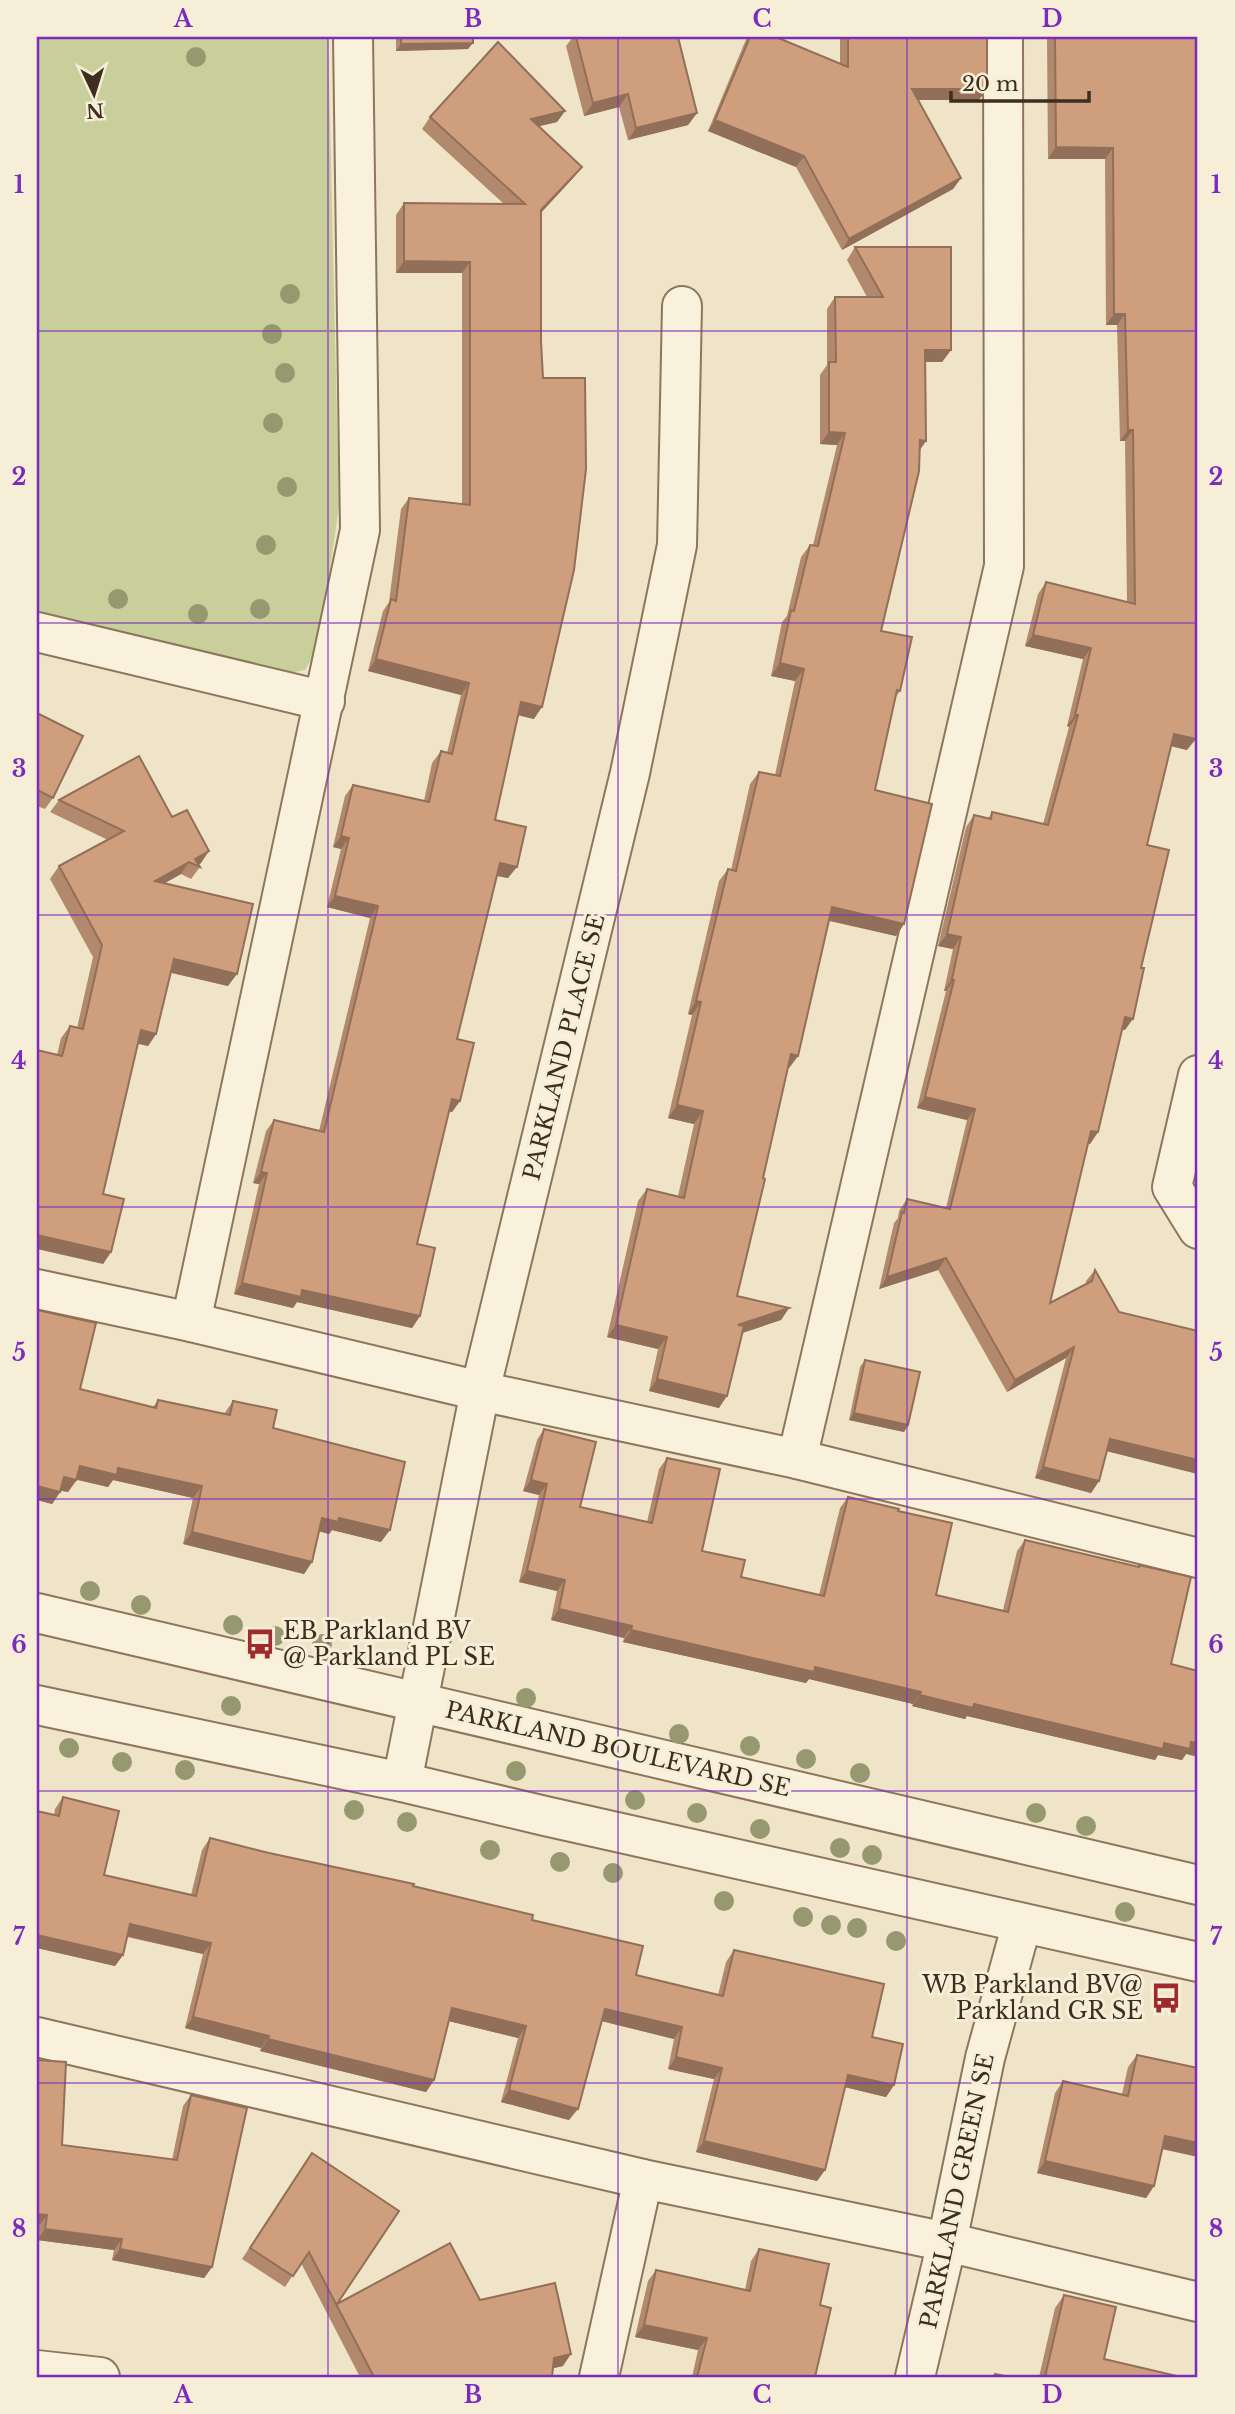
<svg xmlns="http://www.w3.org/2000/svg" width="1235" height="2414" font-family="'Libre Baskerville',serif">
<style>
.green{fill:#c9cf9b}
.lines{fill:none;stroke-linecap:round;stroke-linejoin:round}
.minor-casing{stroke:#8d765c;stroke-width:42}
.minor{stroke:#faf1dc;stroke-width:38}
.tree{fill:#96986f}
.wall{fill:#b2896c}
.shaded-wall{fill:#916f58}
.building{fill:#cf9f7d;stroke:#916f58;stroke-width:2}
.grid{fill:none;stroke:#7b2cbf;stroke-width:2;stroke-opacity:0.55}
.labels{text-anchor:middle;stroke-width:6;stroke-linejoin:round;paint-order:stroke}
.street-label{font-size:23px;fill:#3d2e20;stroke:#f7eed8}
.poi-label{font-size:23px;fill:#3d2e20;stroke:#f7eed8;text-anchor:start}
.neatline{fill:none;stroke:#7b2cbf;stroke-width:2.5}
.grid-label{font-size:23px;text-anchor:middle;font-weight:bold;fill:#7b2cbf}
</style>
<rect width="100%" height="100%" fill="#f0e4c8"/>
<polygon class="green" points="37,37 328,37 339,506 319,646 305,670 281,675 37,617"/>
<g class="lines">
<g class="minor-casing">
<g id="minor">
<polyline points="37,632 325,701"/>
<polyline points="1198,1075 1172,1187 1198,1229"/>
<polyline points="37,1289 191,1322 480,1391 797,1459 1198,1558"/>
<polyline points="191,1322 360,530 353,37"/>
<polyline points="797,1459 1004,566 1003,37"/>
<polyline points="37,1613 1198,1885"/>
<polyline points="37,1705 402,1782 545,1816 1198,1962"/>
<polyline points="402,1782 480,1391 630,773 677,545 682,306"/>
<polyline points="37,2037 643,2179 947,2242 1198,2302"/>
<polyline points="37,2370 100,2377"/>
<polyline points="599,2377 643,2179"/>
<polyline points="915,2377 947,2242 985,2058 1022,1923"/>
</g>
</g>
<use href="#minor" class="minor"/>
</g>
<g class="tree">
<circle cx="196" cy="57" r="10"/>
<circle cx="290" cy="294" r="10"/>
<circle cx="272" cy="334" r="10"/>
<circle cx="285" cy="373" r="10"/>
<circle cx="273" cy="423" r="10"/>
<circle cx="287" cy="487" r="10"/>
<circle cx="266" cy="545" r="10"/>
<circle cx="118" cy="599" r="10"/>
<circle cx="260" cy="609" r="10"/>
<circle cx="198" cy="614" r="10"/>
<circle cx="90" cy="1591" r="10"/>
<circle cx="141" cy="1605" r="10"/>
<circle cx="233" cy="1625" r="10"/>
<circle cx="275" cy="1636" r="10"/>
<circle cx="322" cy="1644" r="10"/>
<circle cx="526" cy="1698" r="10"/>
<circle cx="231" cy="1706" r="10"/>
<circle cx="679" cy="1734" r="10"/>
<circle cx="750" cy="1746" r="10"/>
<circle cx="69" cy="1748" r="10"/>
<circle cx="806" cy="1759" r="10"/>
<circle cx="122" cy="1762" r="10"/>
<circle cx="185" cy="1770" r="10"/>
<circle cx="516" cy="1771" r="10"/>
<circle cx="860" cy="1773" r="10"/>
<circle cx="635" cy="1800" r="10"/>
<circle cx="354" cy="1810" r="10"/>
<circle cx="697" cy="1813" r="10"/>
<circle cx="1036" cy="1813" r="10"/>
<circle cx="407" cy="1822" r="10"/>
<circle cx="1086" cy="1826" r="10"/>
<circle cx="760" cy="1829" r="10"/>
<circle cx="840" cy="1848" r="10"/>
<circle cx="490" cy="1850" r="10"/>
<circle cx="872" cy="1855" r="10"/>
<circle cx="560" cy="1862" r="10"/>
<circle cx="613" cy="1873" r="10"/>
<circle cx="724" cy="1901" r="10"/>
<circle cx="1125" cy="1912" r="10"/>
<circle cx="803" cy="1917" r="10"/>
<circle cx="831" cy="1925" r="10"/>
<circle cx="857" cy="1928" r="10"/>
<circle cx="896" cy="1941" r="10"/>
</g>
<g class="wall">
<polygon points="396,37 473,37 468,49 396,51"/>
<polygon points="573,37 678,37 697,113 688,125 628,140 619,107 584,116 566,46"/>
<polygon points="747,37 776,37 840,63 840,37 987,37 979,100 918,100 961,178 953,189 842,250 796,167 708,131"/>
<polygon points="1047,37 1198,37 1187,750 1171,746 1147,845 1125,1030 1122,1029 1098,1132 1090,1144 1088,1143 1050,1303 1086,1284 1086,1281 1095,1270 1198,1474 1107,1451 1099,1481 1091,1493 1035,1478 1066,1358 1007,1392 938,1270 879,1289 894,1223 898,1218 899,1211 907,1199 946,1208 967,1120 917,1108 946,991 944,991 953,949 938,946 966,827 974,815 988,819 992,812 1043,824 1069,727 1067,726 1083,659 1025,646 1038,594 1046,582 1127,602 1125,441 1120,441 1117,325 1106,325 1105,159 1048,159"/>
<polygon points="565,111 557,122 539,126 582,167 573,178 541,213 534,719 518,715 495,820 508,878 497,876 457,1039 460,1101 452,1112 449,1111 417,1244 420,1316 412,1328 297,1302 293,1308 234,1294 259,1184 253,1183 266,1131 274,1120 319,1131 370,918 327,907 341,849 333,847 345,796 353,785 424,801 432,763 441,751 447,753 461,695 368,671 383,611 389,602 401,509 409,498 462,504 462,273 396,273 396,215 404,203 504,204 422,129 430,117"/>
<polygon points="855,247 951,350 942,362 925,362 926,441 920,450 881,631 900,691 895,698 875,790 904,924 896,936 829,921 798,1056 789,1068 788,1068 737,1296 789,1308 781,1320 742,1333 719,1408 649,1391 658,1349 607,1337 638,1201 647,1189 678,1196 694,1124 668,1118 692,1015 688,1014 719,881 728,869 731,870 750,784 759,772 775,775 795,681 771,676 782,622 787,616 801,557 810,545 813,545 837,445 820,444 820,375 827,365 827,309 835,297 867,297 847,260"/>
<polygon points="37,713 53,798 45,809 37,806"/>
<polygon points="59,800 172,817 201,863 198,865 200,867 191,879 181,874 165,883 228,986 171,973 156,1034 148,1046 138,1044 103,1194 111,1252 103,1264 57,1055 61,1038 70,1026 77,1028 93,957 50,879 59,866 108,840 50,812"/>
<polygon points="37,1310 80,1389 153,1407 158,1400 224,1414 233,1401 273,1428 381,1542 332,1530 329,1534 319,1531 312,1562 304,1574 183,1544 193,1498 113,1480 108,1487 77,1480 68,1492 61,1491 52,1504 37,1500"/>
<polygon points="865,1360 908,1425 904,1432 849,1420 860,1367"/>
<polygon points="544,1429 580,1507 647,1522 659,1469 667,1458 702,1551 741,1577 819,1595 840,1508 848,1497 898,1511 936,1595 1003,1610 1017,1551 1025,1540 1138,1567 1139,1565 1171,1664 1186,1754 1182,1760 1158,1755 1155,1760 967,1716 965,1719 912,1706 913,1704 809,1679 806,1683 623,1642 624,1638 551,1620 557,1591 519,1582 539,1495 523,1491 537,1440"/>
<polygon points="63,1797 104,1875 191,1895 202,1850 210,1838 269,1853 413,1886 532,1920 636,1975 718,1995 726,1962 734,1950 872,2037 894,2085 886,2097 845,2087 825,2170 817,2181 696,2152 714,2079 668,2069 674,2039 602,2021 569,2120 501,2102 518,2038 449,2021 434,2080 426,2092 260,2051 261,2048 185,2028 203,1954 127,1937 123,1955 115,1966 37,1948 37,1811 54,1815 55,1809"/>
<polygon points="1137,2055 1163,2149 1154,2186 1146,2198 1037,2173 1055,2093 1063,2081 1122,2094 1128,2067"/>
<polygon points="191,2095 212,2267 204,2278 112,2260 114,2250 37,2240 39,2226 62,2145 172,2160 183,2106"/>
<polygon points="304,2164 337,2304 480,2300 563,2366 553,2368 552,2377 360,2377 301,2263 285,2287 242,2259"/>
<polygon points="759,2249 820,2305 815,2377 692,2377 698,2350 635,2337 648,2281 656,2270 745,2290 751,2261"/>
<polygon points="1064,2295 1104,2359 1181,2377 1039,2377 1055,2308"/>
</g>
<g class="shaded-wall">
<polygon points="473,43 468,49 396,51 401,44"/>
<polygon points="912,89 987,89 979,100 905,100"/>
<polygon points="628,94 619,107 584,116 593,103"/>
<polygon points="565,111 557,122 523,130 531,119"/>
<polygon points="697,113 688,125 628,140 636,128"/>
<polygon points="715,120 804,156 796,167 708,131"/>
<polygon points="1056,147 1113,148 1105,159 1048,159"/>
<polygon points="582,167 573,178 532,222 541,210"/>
<polygon points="961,178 953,189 842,250 849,239"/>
<polygon points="404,261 470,262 462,273 396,273"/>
<polygon points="1114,314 1125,314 1117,325 1106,325"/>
<polygon points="925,350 951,350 942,362 917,362"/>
<polygon points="1128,430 1133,430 1125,441 1120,441"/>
<polygon points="829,432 845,433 837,445 820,444"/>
<polygon points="920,440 926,441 917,453"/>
<polygon points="1033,635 1091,648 1083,659 1025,646"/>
<polygon points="376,659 469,683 461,695 368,671"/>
<polygon points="780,663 804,669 795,681 771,676"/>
<polygon points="521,702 542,707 534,719 513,714"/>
<polygon points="1075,715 1078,715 1069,727 1067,726"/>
<polygon points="1174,734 1196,739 1187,750 1166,745"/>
<polygon points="341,836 349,838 341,849 333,847"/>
<polygon points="209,851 201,863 197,866 195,859"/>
<polygon points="189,862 181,874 147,893 155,881"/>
<polygon points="500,863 517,867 508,878 492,875"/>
<polygon points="335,896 378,906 370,918 327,907"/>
<polygon points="832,907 904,924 896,936 823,919"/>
<polygon points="947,934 961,937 953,949 938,946"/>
<polygon points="174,959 237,974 228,986 165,971"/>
<polygon points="952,979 954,980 946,991 944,991"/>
<polygon points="696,1001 701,1002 692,1015 688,1014"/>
<polygon points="1125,1017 1133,1019 1125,1030 1117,1028"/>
<polygon points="141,1030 156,1034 148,1046 133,1042"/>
<polygon points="791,1054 798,1056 789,1068 782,1067"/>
<polygon points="925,1097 975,1109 967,1120 917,1108"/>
<polygon points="452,1099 460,1101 452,1112 444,1110"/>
<polygon points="677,1105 703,1111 694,1124 668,1118"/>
<polygon points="1091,1131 1098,1132 1090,1144 1083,1142"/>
<polygon points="261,1172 267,1173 259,1184 253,1183"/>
<polygon points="37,1235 111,1252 103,1264 37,1249"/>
<polygon points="946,1258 938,1270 879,1289 887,1277"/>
<polygon points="242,1283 302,1290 420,1316 412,1328 297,1302 293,1308 234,1294"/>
<polygon points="789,1308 781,1320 730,1337 738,1325"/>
<polygon points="616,1325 667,1337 658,1349 607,1337"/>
<polygon points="1074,1347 1066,1358 1007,1392 1015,1380"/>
<polygon points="657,1379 727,1396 719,1408 649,1391"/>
<polygon points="854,1413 908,1425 904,1432 849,1420"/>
<polygon points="1110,1439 1198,1460 1198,1474 1102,1450"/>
<polygon points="80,1466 118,1468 202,1486 193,1498 113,1480 108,1487 71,1478"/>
<polygon points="1043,1467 1099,1481 1091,1493 1035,1478"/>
<polygon points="64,1477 76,1480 68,1492 55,1489"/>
<polygon points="531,1480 547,1484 539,1495 523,1491"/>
<polygon points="37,1486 60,1492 52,1504 37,1500"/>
<polygon points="322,1518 339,1518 390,1530 381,1542 332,1530 329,1534 314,1530"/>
<polygon points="192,1532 312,1562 304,1574 183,1544"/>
<polygon points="527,1571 565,1580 557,1591 519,1582"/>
<polygon points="559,1609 632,1626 624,1638 551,1620"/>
<polygon points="631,1630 815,1667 921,1692 913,1704 809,1679 806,1683 623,1642"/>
<polygon points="920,1695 974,1704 1164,1743 1191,1742 1198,1743 1198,1757 1186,1754 1182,1760 1158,1755 1155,1760 967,1716 965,1719 912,1706"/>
<polygon points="130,1924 211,1943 203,1954 122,1935"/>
<polygon points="37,1935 123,1955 115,1966 37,1948"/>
<polygon points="452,2008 526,2026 518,2038 444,2020"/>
<polygon points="605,2009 682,2027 674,2039 597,2020"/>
<polygon points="193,2017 269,2036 261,2048 185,2028"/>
<polygon points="268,2039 434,2080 426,2092 260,2051"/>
<polygon points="676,2057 722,2068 714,2079 668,2069"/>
<polygon points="848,2075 894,2085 886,2097 840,2086"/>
<polygon points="509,2090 578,2109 569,2120 501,2102"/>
<polygon points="1165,2136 1198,2143 1198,2157 1157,2148"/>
<polygon points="704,2141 825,2170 817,2181 696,2152"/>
<polygon points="1045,2161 1154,2186 1146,2198 1037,2173"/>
<polygon points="37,2214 47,2215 39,2226 37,2226"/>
<polygon points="45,2229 122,2239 114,2250 37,2240"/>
<polygon points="120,2249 212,2267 204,2278 112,2260"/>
<polygon points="644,2325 707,2338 698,2350 635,2337"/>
<polygon points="571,2354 563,2366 546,2370 554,2358"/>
</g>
<g class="building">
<polygon points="401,37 473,37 473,43 401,44"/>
<polygon points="576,37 678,37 697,113 636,128 628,94 593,103"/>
<polygon points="750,37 776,37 848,67 848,37 987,37 987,89 912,89 961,178 849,239 804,156 715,120"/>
<polygon points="1055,37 1198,37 1198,727 1196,739 1174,734 1147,845 1169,850 1141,968 1144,968 1133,1019 1125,1017 1098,1132 1091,1131 1050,1303 1092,1281 1095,1270 1119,1312 1198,1331 1198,1460 1110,1439 1099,1481 1043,1467 1074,1347 1015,1380 946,1258 887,1277 902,1212 904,1213 907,1199 950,1209 975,1109 925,1097 954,980 952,979 961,937 947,934 974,815 991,819 992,812 1048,825 1078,715 1075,715 1091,648 1033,635 1046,582 1135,604 1133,430 1128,430 1125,314 1114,314 1113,148 1056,147"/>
<polygon points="498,42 565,111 531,119 582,167 541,210 541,341 543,378 585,378 586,469 574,570 542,707 521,702 495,820 526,827 517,867 500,863 457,1039 474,1043 460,1101 452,1099 417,1244 435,1248 420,1316 302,1290 301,1297 242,1283 267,1173 261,1172 274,1120 324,1132 378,906 335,896 349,838 341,836 353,785 429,802 441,751 452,754 469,683 376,659 391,599 396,601 409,498 470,505 470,262 404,261 404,203 525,204 430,117"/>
<polygon points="855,247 951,247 951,350 925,350 926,441 920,440 919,471 881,631 912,637 900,691 897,690 875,790 932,804 904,924 832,907 798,1056 791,1054 763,1178 765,1179 737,1296 789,1308 738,1325 744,1326 727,1396 657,1379 667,1337 616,1325 647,1189 684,1198 703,1111 677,1105 701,1002 696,1001 728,869 736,871 759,772 780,776 804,669 780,663 791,610 794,611 810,545 818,546 845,433 829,432 829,362 836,362 835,297 883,297"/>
<polygon points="37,713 83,736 53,798 37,790"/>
<polygon points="139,756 172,817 187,810 209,851 195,859 200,867 189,862 155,881 253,904 237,974 174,959 156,1034 141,1030 103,1194 124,1199 111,1252 37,1235 37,1050 62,1056 70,1026 83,1029 102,945 59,866 124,831 59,800"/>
<polygon points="37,1310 96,1323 80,1389 156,1408 158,1400 230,1415 233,1401 277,1410 273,1428 405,1462 390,1530 339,1518 338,1522 322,1518 312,1562 192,1532 202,1486 118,1468 117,1475 80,1466 76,1480 64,1477 60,1492 37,1486"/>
<polygon points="865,1360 920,1372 908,1425 854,1413"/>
<polygon points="544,1429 596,1442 580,1507 652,1523 667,1458 720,1469 702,1551 745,1560 741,1577 824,1596 848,1497 899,1509 898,1511 952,1523 936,1595 1008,1612 1025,1540 1139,1567 1139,1565 1191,1577 1171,1664 1198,1671 1198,1743 1191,1742 1190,1749 1164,1743 1163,1749 974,1704 973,1708 920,1695 921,1692 815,1667 814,1672 631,1630 632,1626 559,1609 565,1580 527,1571 547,1484 531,1480"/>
<polygon points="63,1797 119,1811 104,1875 196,1896 210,1838 269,1853 414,1884 413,1886 533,1915 532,1920 643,1946 636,1975 723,1996 734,1950 884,1984 872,2037 903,2044 894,2085 848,2075 825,2170 704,2141 722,2068 676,2057 682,2027 605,2009 578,2109 509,2090 526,2026 452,2008 434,2080 268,2039 269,2036 193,2017 211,1943 130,1924 123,1955 37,1935 37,1811 59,1816"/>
<polygon points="1137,2055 1198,2068 1198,2143 1165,2136 1154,2186 1045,2161 1063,2081 1128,2096"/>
<polygon points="37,2060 66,2062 62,2145 177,2160 191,2095 247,2108 212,2267 120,2249 122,2239 45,2229 47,2215 37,2214"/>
<polygon points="312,2153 399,2211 337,2304 450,2243 480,2300 555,2283 571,2354 554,2358 552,2377 374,2377 309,2252 293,2276 250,2248"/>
<polygon points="759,2249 829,2264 820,2305 831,2308 815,2377 697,2377 707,2338 644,2325 656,2270 750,2291"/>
<polygon points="1064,2295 1116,2307 1104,2359 1181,2377 1045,2377"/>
<polygon points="995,2374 1010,2377 994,2377"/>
</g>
<path class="grid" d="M328,37V2377M618,37V2377M907,37V2377M37,331H1198M37,623H1198M37,915H1198M37,1207H1198M37,1499H1198M37,1791H1198M37,2083H1198"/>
<defs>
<g id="bus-bare" transform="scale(2.415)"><path d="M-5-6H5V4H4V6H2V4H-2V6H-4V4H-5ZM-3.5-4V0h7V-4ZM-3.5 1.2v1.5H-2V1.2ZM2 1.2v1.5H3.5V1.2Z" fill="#9e2a2b" stroke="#f7eed8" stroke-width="2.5" paint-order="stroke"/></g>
</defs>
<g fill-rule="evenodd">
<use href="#bus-bare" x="260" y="1644"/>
<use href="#bus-bare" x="1166" y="1998"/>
</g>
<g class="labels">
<g class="street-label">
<text transform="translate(564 1047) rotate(-76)" y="8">PARKLAND PLACE SE</text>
<text transform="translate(618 1749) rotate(13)" y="8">PARKLAND BOULEVARD SE</text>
<text transform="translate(957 2191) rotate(-78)" y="8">PARKLAND GREEN SE</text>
</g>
<g class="poi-label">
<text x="283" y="1639">EB Parkland BV<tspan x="283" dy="26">@ Parkland PL SE</tspan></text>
<text x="1143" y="1993" text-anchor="end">WB Parkland BV@<tspan x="1143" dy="26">Parkland GR SE</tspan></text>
</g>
</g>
<rect width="1235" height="2414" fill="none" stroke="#f7eed8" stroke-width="77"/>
<g transform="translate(94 94) rotate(176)" stroke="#f7eed8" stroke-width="5" paint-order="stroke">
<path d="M0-5L12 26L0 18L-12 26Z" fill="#3d2e20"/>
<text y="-10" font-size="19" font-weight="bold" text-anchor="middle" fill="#3d2e20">N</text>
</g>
<path d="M951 91v10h138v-10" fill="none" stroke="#3d2e20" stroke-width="3.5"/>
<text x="962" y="91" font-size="21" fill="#3d2e20" stroke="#f7eed8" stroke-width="5" paint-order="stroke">20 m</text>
<rect x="38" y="38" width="1158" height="2338" class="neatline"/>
<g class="grid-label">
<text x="183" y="27">A</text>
<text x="473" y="27">B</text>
<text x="762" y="27">C</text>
<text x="1052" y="27">D</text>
<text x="19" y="193">1</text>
<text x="1216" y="193">1</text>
<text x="19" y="485">2</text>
<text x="1216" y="485">2</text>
<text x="19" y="777">3</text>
<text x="1216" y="777">3</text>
<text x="19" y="1069">4</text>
<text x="1216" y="1069">4</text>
<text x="19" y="1361">5</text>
<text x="1216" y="1361">5</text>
<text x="19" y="1653">6</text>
<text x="1216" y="1653">6</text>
<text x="19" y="1945">7</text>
<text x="1216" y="1945">7</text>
<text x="19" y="2237">8</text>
<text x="1216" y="2237">8</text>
<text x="183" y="2403">A</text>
<text x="473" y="2403">B</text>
<text x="762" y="2403">C</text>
<text x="1052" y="2403">D</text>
</g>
</svg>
